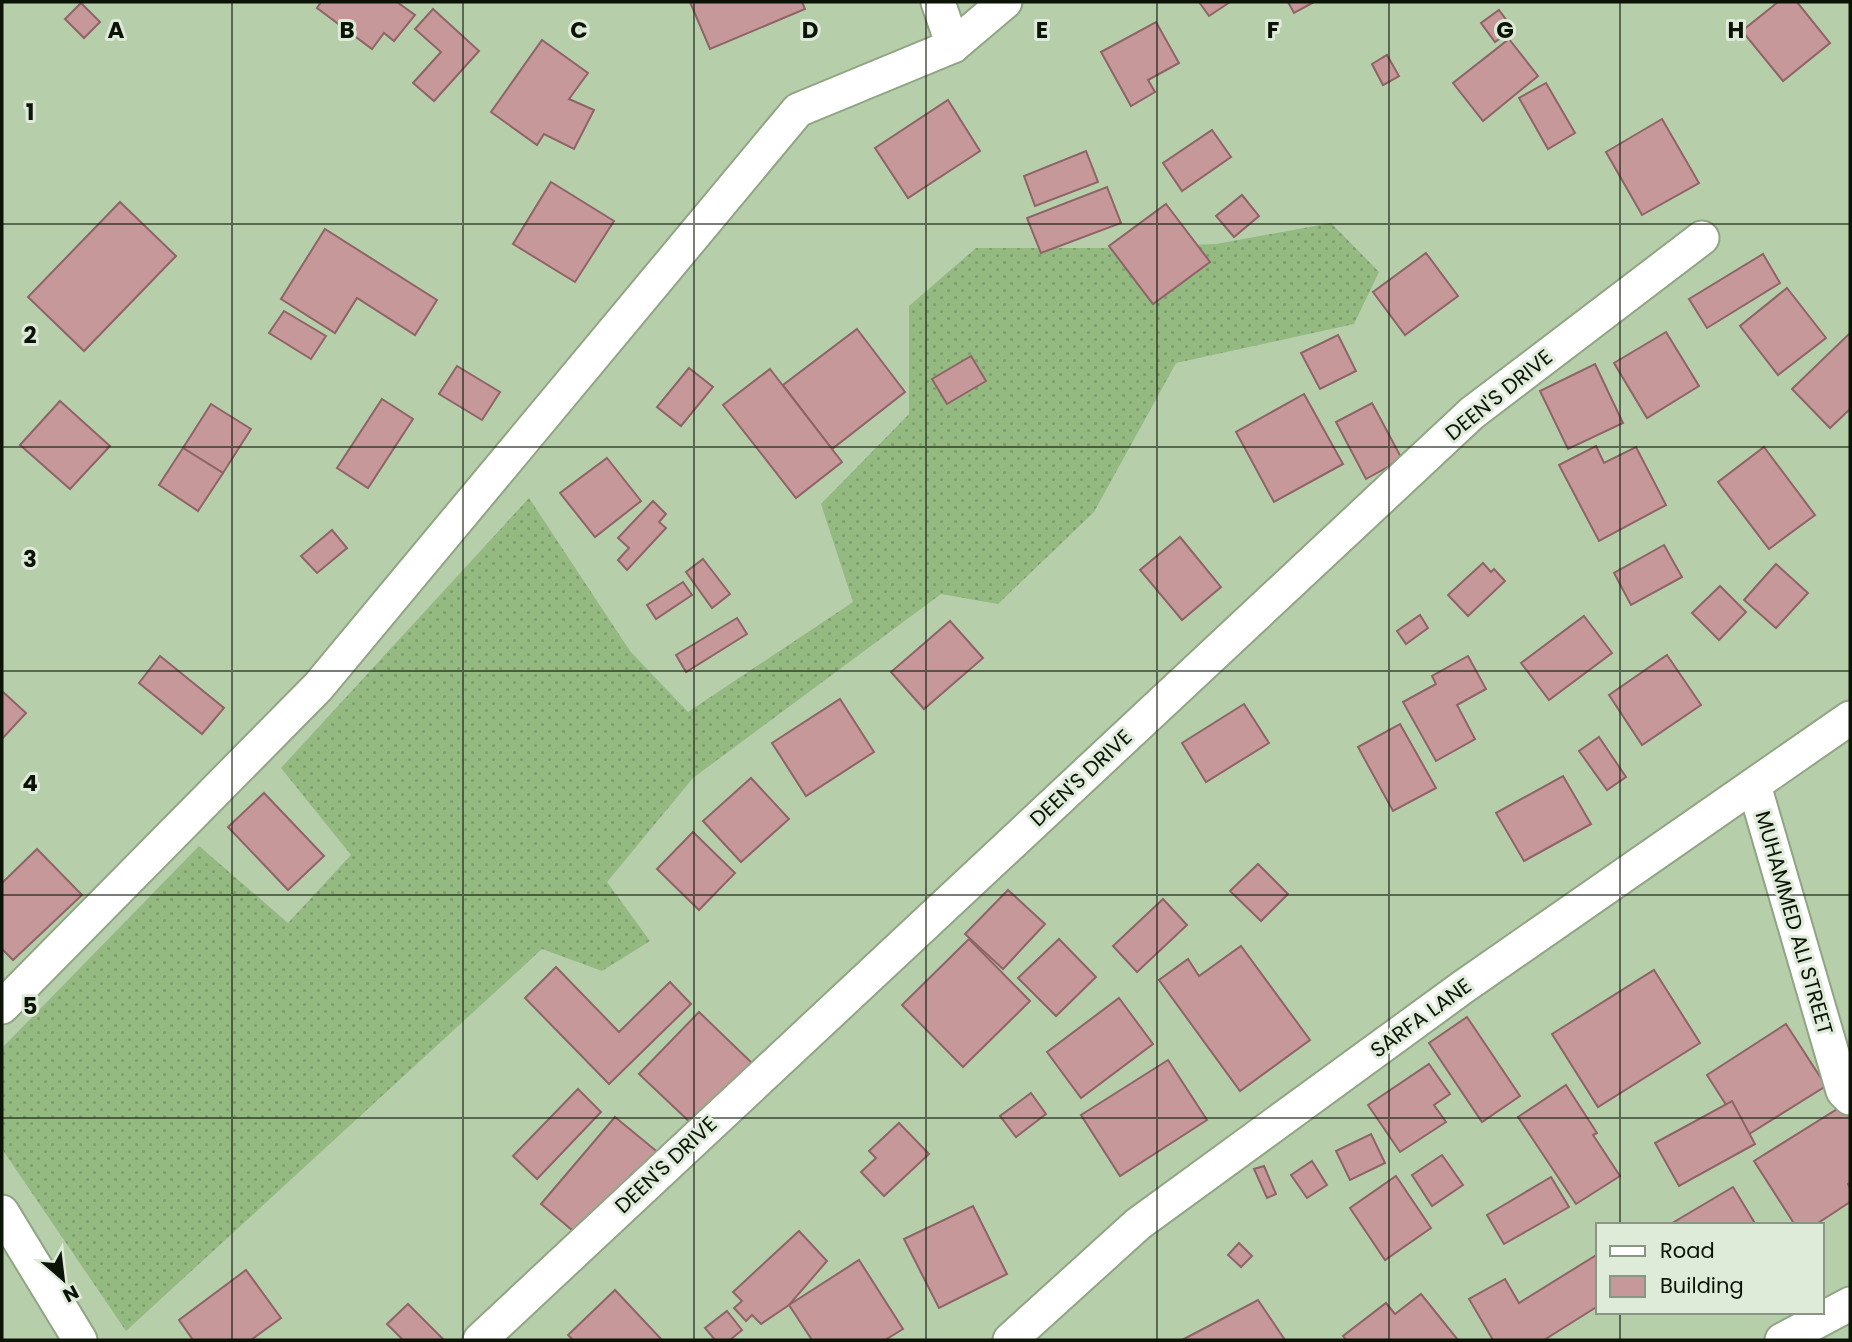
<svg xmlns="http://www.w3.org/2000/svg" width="1852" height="1342" font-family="Poppins,sans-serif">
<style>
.grass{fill:url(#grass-dots)}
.building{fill:#c6989a;stroke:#8e6466;stroke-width:2}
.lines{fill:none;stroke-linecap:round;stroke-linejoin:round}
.minor-casing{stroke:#8fa583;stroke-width:37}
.minor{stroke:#fff;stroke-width:33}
.grid{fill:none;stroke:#0c1407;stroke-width:2;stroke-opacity:0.55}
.labels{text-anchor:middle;stroke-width:6;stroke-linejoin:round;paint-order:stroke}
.street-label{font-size:21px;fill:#0c1407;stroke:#deebd8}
.grid-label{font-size:23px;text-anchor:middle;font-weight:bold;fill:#0c1407;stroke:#deebd8;stroke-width:6;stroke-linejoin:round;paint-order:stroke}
</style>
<defs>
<pattern id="grass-dots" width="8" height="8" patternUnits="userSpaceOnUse" patternTransform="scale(1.75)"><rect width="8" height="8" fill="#94b981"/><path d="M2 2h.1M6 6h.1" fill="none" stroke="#7e9e6e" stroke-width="1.8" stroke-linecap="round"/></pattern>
</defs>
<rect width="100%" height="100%" fill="#b7ceab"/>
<polygon class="grass" points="1331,223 1379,272 1354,324 1176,363 1094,512 998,604 941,594 693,778 607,882 650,941 602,971 542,949 126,1331 2,1149 2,1048 199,846 288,923 351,855 281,768 529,498 630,651 688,712 853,602 821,504 909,414 909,306 976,248 1102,248 1216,244"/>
<g class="building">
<polygon points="321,2 397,2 415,15 394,41 384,33 372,49 317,8"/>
<polygon points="690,2 802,2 805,9 710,49"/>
<polygon points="1199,2 1230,2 1209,16"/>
<polygon points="1288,2 1314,2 1294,13"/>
<polygon points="1778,2 1797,2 1830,43 1783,81 1742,31"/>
<polygon points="81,3 100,22 84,38 65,19"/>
<polygon points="433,9 479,51 434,101 413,83 441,52 415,29"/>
<polygon points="1499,10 1513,29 1495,42 1481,23"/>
<polygon points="1156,22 1179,63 1148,80 1155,92 1131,106 1101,52"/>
<polygon points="1509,39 1538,76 1483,121 1453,83"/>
<polygon points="542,40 588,73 569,99 594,110 574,149 544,134 537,145 491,112"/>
<polygon points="1387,55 1399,76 1383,85 1372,64"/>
<polygon points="1546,83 1575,133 1548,149 1519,98"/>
<polygon points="948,100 980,151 908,198 875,148"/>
<polygon points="1662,119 1699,183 1642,215 1606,152"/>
<polygon points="1212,130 1231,157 1182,191 1163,163"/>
<polygon points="1086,151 1098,182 1035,206 1024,176"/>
<polygon points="551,182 614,221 575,282 513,244"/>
<polygon points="1107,187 1121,223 1041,253 1027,218"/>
<polygon points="1242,195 1259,216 1234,237 1216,216"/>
<polygon points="120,202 176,256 84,351 28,297"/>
<polygon points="1166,204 1210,262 1153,304 1109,246"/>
<polygon points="325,229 437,300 415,335 357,298 335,333 281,299"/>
<polygon points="1426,253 1458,296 1405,335 1373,292"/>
<polygon points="1763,254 1780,283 1707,328 1689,299"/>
<polygon points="1787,288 1826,338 1778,375 1740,326"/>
<polygon points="284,311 326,336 311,359 269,333"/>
<polygon points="857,329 905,392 832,449 783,385"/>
<polygon points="1666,332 1699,386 1647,418 1614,363"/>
<polygon points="1850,333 1850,409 1830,428 1792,389"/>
<polygon points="1338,335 1356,371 1320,389 1301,353"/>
<polygon points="971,356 986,381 947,404 932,379"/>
<polygon points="1595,364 1623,423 1568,449 1540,391"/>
<polygon points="457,366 500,392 482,420 439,394"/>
<polygon points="689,368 713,387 681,426 657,407"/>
<polygon points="770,369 842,462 796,498 723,405"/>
<polygon points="1304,394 1343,464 1274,502 1236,432"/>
<polygon points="382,399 413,419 368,488 337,468"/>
<polygon points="60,401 110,446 70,489 20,445"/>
<polygon points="1372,403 1402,459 1366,479 1336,422"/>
<polygon points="211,404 251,429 223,473 183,448"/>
<polygon points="1596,446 1604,463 1636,447 1666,505 1599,541 1559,465"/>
<polygon points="1764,447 1815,515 1769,549 1718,482"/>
<polygon points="183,448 223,473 198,511 159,485"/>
<polygon points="607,458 641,501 595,537 560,493"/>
<polygon points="653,501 666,514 659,522 666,528 627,570 618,560 629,548 618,538"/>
<polygon points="332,530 347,548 317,573 301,556"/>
<polygon points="1180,537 1221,587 1182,620 1140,570"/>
<polygon points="1664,545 1682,577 1631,605 1614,573"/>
<polygon points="703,559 730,594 712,608 686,572"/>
<polygon points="1483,563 1491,572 1494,569 1505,581 1468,616 1448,595"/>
<polygon points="1776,564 1808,593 1776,628 1744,600"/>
<polygon points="683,582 692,595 656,619 647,605"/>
<polygon points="1720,586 1746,612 1719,640 1692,613"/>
<polygon points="1420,615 1428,628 1406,644 1397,631"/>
<polygon points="1584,616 1612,653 1549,700 1521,663"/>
<polygon points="737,618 747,634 686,672 676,655"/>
<polygon points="950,621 983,658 924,709 891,672"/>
<polygon points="1667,655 1701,705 1642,745 1609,695"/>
<polygon points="160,656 224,708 202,734 139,683"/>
<polygon points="1468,656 1486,689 1457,705 1475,739 1436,761 1403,702 1436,684 1432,676"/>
<polygon points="2,691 26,713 2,739"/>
<polygon points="840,699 874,752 806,796 772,743"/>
<polygon points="1244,704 1269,743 1206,782 1182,743"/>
<polygon points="1400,724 1436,788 1393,811 1358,747"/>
<polygon points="1599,737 1626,777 1607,790 1579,751"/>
<polygon points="1563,776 1591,824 1524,861 1496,813"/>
<polygon points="751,778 789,819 741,862 703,821"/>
<polygon points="264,793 324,856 288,890 228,827"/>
<polygon points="693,832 735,873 699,910 657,869"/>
<polygon points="37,849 82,895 13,960 2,949 2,883"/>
<polygon points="1258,864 1288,894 1261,921 1230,891"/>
<polygon points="1008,890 1045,924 1003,969 965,934"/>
<polygon points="1163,899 1187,925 1137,972 1113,946"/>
<polygon points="969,939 1030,1001 963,1067 902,1005"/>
<polygon points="1059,939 1096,977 1056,1016 1018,978"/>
<polygon points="1241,946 1310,1040 1240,1091 1159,980 1188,959 1199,976"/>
<polygon points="556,967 619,1032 670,982 691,1004 609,1084 525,998"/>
<polygon points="1654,970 1700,1043 1598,1107 1552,1034"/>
<polygon points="1119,998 1153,1044 1081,1098 1047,1052"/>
<polygon points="699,1012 753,1064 694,1126 639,1074"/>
<polygon points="1467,1017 1520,1096 1482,1122 1429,1043"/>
<polygon points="1786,1024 1826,1086 1746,1136 1707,1075"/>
<polygon points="1168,1060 1207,1120 1120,1176 1081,1115"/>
<polygon points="1429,1064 1450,1094 1434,1105 1446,1122 1400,1152 1368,1105"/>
<polygon points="1566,1085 1597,1133 1593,1135 1620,1176 1576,1204 1518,1117"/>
<polygon points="578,1089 601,1112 537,1179 513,1156"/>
<polygon points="1031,1093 1046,1114 1016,1137 1000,1116"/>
<polygon points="1732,1101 1755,1144 1679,1186 1655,1143"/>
<polygon points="1850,1101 1850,1183 1848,1184 1850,1188 1850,1202 1815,1225 1795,1225 1754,1161"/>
<polygon points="615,1117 660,1154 585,1241 541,1204"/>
<polygon points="899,1123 929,1154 884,1196 861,1172 876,1158 869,1151"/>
<polygon points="1371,1134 1385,1163 1350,1180 1336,1151"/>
<polygon points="1442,1155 1463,1185 1432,1206 1412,1175"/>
<polygon points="1312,1161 1327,1185 1307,1198 1291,1175"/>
<polygon points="1264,1166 1276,1194 1267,1198 1254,1169"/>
<polygon points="1396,1176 1431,1228 1385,1260 1350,1208"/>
<polygon points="1551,1177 1569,1207 1504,1244 1487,1215"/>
<polygon points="1733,1187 1756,1225 1669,1225"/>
<polygon points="973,1206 1007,1274 939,1308 904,1239"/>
<polygon points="799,1231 827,1261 789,1305 761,1324 752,1315 746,1321 734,1308 742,1301 733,1292"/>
<polygon points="1239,1243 1252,1256 1241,1267 1228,1255"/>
<polygon points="1598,1254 1598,1306 1544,1340 1493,1340 1469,1299 1505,1279 1519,1303"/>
<polygon points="859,1260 903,1329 885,1340 812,1340 789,1305"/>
<polygon points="246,1270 281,1318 251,1340 193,1340 179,1320"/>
<polygon points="615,1290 662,1340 573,1340 568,1335"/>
<polygon points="1421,1294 1458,1340 1346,1340 1343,1336 1386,1303 1395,1314"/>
<polygon points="1258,1300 1285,1340 1182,1340"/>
<polygon points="408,1304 444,1340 403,1340 387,1324"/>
<polygon points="727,1311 742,1330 730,1340 715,1340 705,1328"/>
</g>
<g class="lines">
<g class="minor-casing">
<g id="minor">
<polyline points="938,2 953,46"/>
<polyline points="1754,785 1843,1091 1850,1098"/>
<polyline points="2,1007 318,687 798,110 953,46 1005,2"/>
<polyline points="2,1212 80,1340"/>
<polyline points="480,1340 1472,413 1702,238"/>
<polyline points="1010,1340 1138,1224 1463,987 1850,718"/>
<polyline points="1782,1340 1850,1304"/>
</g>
</g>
<use href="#minor" class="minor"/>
</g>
<path class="grid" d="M232,2V1340M463,2V1340M694,2V1340M926,2V1340M1157,2V1340M1389,2V1340M1620,2V1225M2,224H1850M2,447H1850M2,671H1850M2,895H1850M2,1118H1850M1620,1312V1340"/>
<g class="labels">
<g class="street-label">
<text transform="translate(1499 395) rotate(-39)" y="7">DEEN'S DRIVE</text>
<text transform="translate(1081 778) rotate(-43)" y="7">DEEN'S DRIVE</text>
<text transform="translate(1794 923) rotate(74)" y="7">MUHAMMED ALI STREET</text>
<text transform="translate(1421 1018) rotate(-36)" y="7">SARFA LANE</text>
<text transform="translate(666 1165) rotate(-43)" y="7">DEEN'S DRIVE</text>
</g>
</g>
<g class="grid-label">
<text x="116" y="38">A</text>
<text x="347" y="38">B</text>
<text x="579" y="38">C</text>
<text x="810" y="38">D</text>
<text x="1042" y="38">E</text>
<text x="1273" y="38">F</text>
<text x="1505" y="38">G</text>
<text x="1736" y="38">H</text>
<text x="30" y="120">1</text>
<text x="30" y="343">2</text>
<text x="30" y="567">3</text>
<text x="30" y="791">4</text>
<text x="30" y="1014">5</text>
</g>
<rect width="1852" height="1342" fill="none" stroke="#0c1407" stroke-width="7"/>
<rect x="1596" y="1223" width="228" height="91" fill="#deebd8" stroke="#8a9584" stroke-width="2"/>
<rect x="1610" y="1246" width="35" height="10" fill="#ffffff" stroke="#8a9584" stroke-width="2"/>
<text x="1660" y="1258" font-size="21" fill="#0c1407">Road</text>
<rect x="1610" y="1276" width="35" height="21" fill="#c6989a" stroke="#8a9584" stroke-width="2"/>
<text x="1660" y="1293" font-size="21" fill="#0c1407">Building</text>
<g transform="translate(63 1279) rotate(152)" stroke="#deebd8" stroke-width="5" paint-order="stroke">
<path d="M0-5L12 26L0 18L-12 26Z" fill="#0c1407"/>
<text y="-10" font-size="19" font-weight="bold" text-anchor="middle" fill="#0c1407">N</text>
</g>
</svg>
